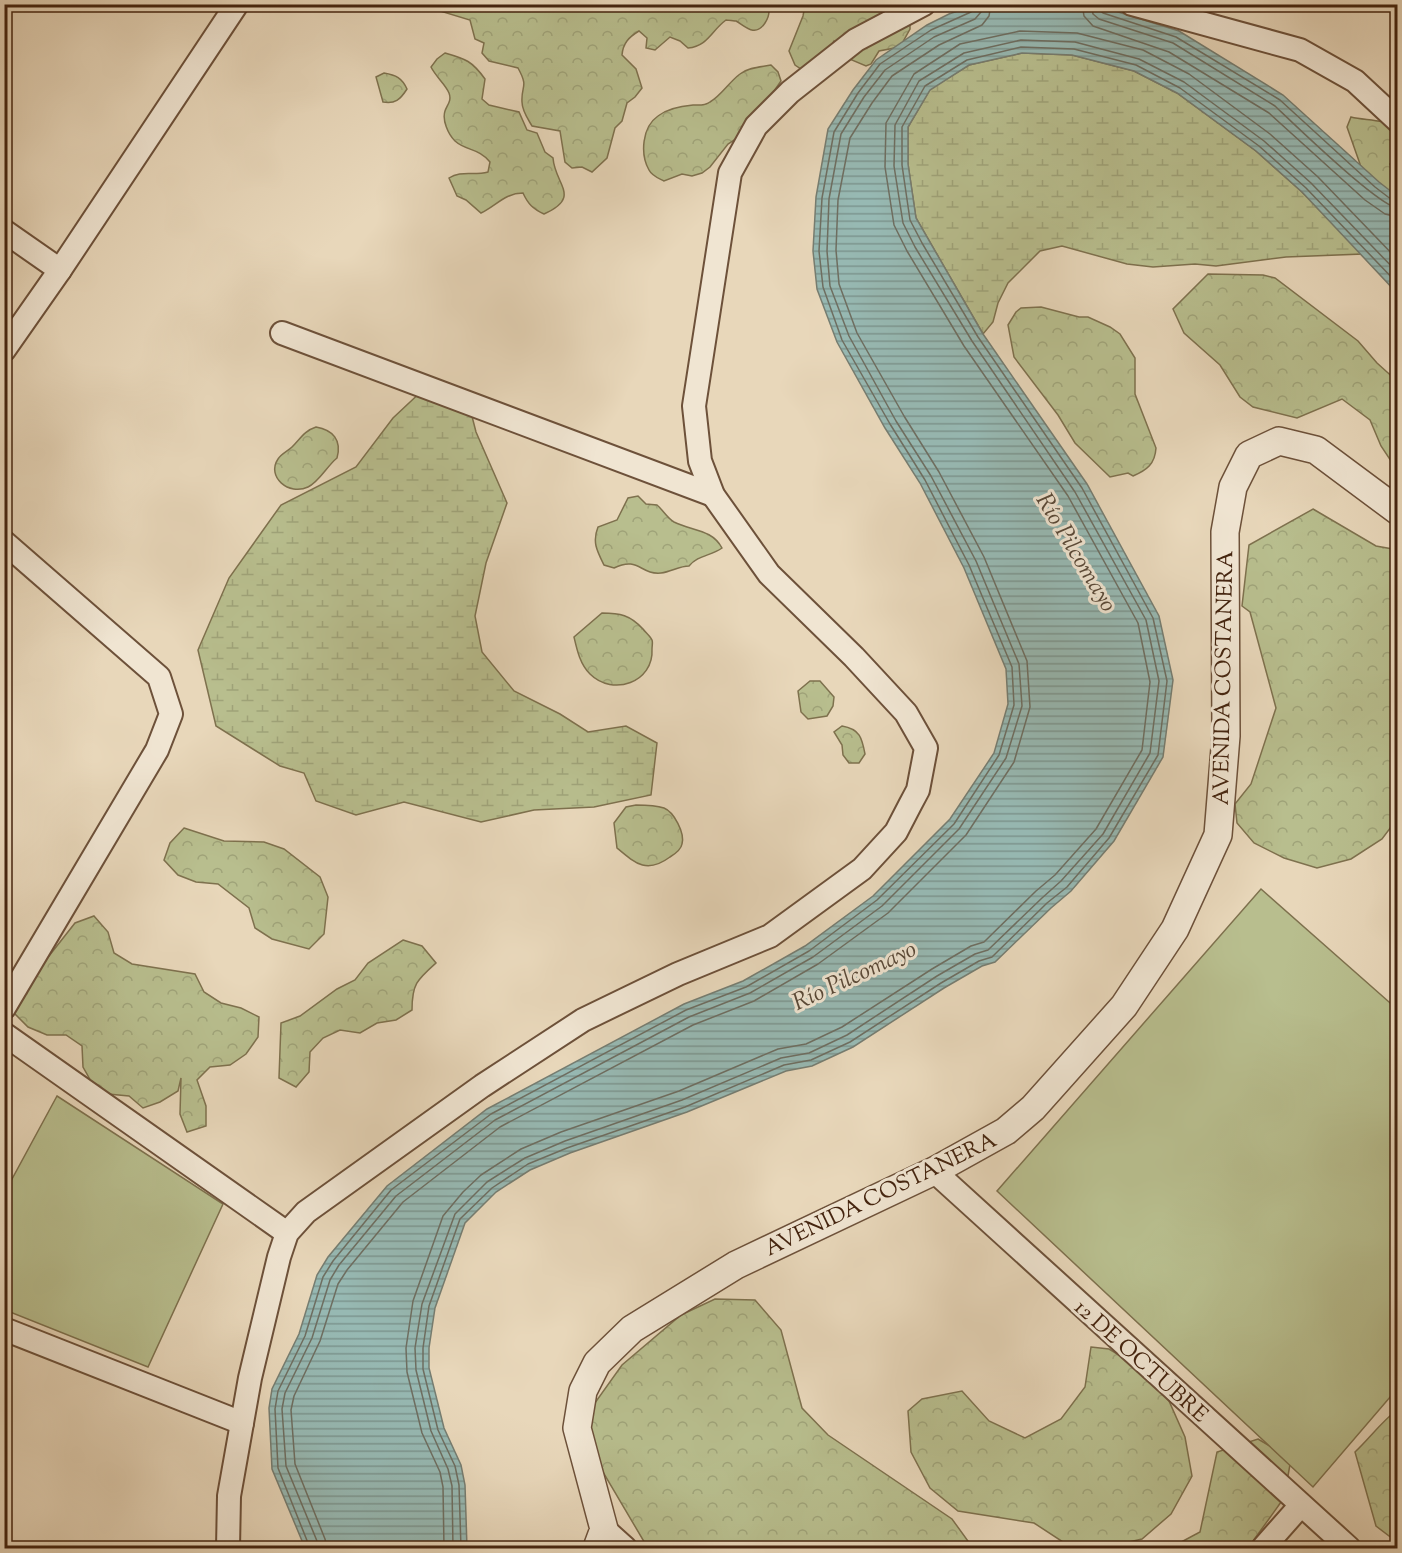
<svg xmlns="http://www.w3.org/2000/svg" width="1402" height="1553" font-family="'Sorts Mill Goudy',serif">
<style>
.forest{fill:url(#forest-crowns);stroke:#7e714e;stroke-width:1.5}
.wetland{fill:url(#wetland-marsh);stroke:#7e714e;stroke-width:1.5}
.park{fill:#b8be8e;stroke:#7e714e;stroke-width:1.5}
.water{fill:url(#water-rules);stroke:#767d71;stroke-width:1.5}
.lines{fill:none;stroke-linecap:round;stroke-linejoin:round}
.shore{stroke:#6e6e61;stroke-width:1.5}
.minor-casing{stroke:#6d513a;stroke-width:26}
.tertiary-casing{stroke:#6d513a;stroke-width:30}
.minor{stroke:#f0e5d2;stroke-width:22}
.tertiary{stroke:#f0e5d2;stroke-width:27}
.labels{text-anchor:middle;stroke-width:6;stroke-linejoin:round;paint-order:stroke}
.street-label{font-size:22px;fill:#44240f;stroke:#f0e5d2}
.water-label{font-size:24px;font-style:italic;fill:#594938;stroke:#f0e5d2}
</style>
<defs>
<pattern id="forest-crowns" width="20" height="18" patternUnits="userSpaceOnUse" patternTransform="scale(1.5)"><rect width="20" height="18" fill="#b8be8e"/><path d="M2 6a3 3 0 1 1 6 0M12 15a3 3 0 1 1 6 0" fill="none" stroke="#9fa379"/></pattern>
<pattern id="wetland-marsh" width="20" height="14" patternUnits="userSpaceOnUse" patternTransform="scale(1.5)"><rect width="20" height="14" fill="#b8be8e"/><path d="M1 5h8M5 5V1M11 12h8M15 12V8" fill="none" stroke="#9fa379"/></pattern>
<pattern id="water-rules" width="6" height="5" patternUnits="userSpaceOnUse" patternTransform="scale(1.5)"><rect width="6" height="5" fill="#97b9b3"/><path d="M0 2.5h6" fill="none" stroke="#7d9690"/></pattern>
</defs>
<rect width="100%" height="100%" fill="#e8d7ba"/>
<filter id="stains"><feTurbulence type="fractalNoise" baseFrequency=".00333" numOctaves="4"/><feColorMatrix values="0 0 0 0 .2 0 0 0 0 .09 0 0 0 0 .02 0 0 0 .5 -.17"/></filter>
<radialGradient id="worn" r=".72"><stop offset=".6" stop-color="#630" stop-opacity="0"/><stop offset="1" stop-color="#630" stop-opacity=".3"/></radialGradient>
<g class="forest">
<path d="M768,5C770,11 769,17 765,23C755,38 745,26 736,21C735,21 727,20 726,20C711,31 708,46 688,48L680,41L670,37L655,50L646,48L647,38L639,31C629,37 623,43 622,55L636,69L642,88L635,97L627,103L622,121L615,128L607,158L592,172L582,167L572,168L565,162L560,131L532,126C528,119 522,111 522,102C521,85 529,88 518,68L489,61L482,53L484,43L475,39L470,20L430,8L429,5Z"/>
<polygon points="805,5 910,5 910,29 900,47 879,51 871,64 866,66 847,58 834,41 828,51 804,71 795,65 789,51 803,16"/>
<path d="M445,53C466,59 472,61 485,79L482,99L489,105L519,112L527,130L537,133L545,152L553,158C555,185 582,197 544,214C533,209 528,204 523,193C505,193 496,206 481,213L466,200L457,196L449,178C461,170 473,176 488,172L490,162C479,148 466,151 455,141C448,134 442,120 445,111C447,105 452,101 449,93C446,85 436,77 431,67L437,59Z"/>
<path d="M771,65L778,72L781,81L745,133L728,144L710,167L702,173L692,176L682,174L664,181C658,178 652,176 649,170C640,154 642,127 658,116C667,109 681,106 693,105C700,105 704,106 710,102C722,95 729,82 740,74C749,67 761,67 771,65Z"/>
<path d="M384,73C396,75 402,78 407,89C400,100 395,104 383,102L376,77Z"/>
<path d="M1351,117C1367,121 1383,118 1397,129V160L1390,164L1397,180V191L1374,204L1347,127Z"/>
<polygon points="1208,274 1263,275 1275,278 1358,341 1377,363 1397,381 1397,470 1381,446 1370,420 1342,399 1297,418 1253,407 1240,397 1220,365 1184,333 1173,309"/>
<path d="M1041,307L1079,317H1088L1110,327L1120,334L1135,358V394L1156,448C1155,464 1147,470 1133,476L1128,473L1110,477L1075,443L1058,415L1014,357L1008,325L1016,312L1021,308Z"/>
<path d="M316,427C333,430 342,440 337,458C327,466 319,482 308,487C289,496 266,477 278,459C281,454 288,451 292,447C301,438 304,431 316,427Z"/>
<path d="M638,496L646,504L657,505C663,510 667,518 674,522C692,531 712,529 722,548C711,556 698,555 689,566C679,566 671,572 661,573C640,575 639,556 614,568L604,565C597,551 592,542 598,527L617,520L628,498Z"/>
<polygon points="1313,509 1376,546 1398,550 1397,819 1382,839 1351,859 1317,868 1284,858 1254,843 1237,823 1235,804 1251,784 1276,708 1250,612 1242,606 1249,545"/>
<path d="M602,613C620,613 630,615 643,629C645,632 650,636 652,640C653,642 652,646 652,649C654,682 613,697 590,674C580,664 577,650 574,637Z"/>
<polygon points="810,681 820,681 834,697 833,706 827,716 808,719 801,712 798,691"/>
<path d="M842,726C860,729 862,738 865,754L859,763H849L843,755L842,745L834,732Z"/>
<path d="M636,805C645,805 655,805 664,808C674,812 685,833 682,844C681,850 675,854 670,857C647,874 636,864 617,848L614,823L626,807Z"/>
<polygon points="184,828 224,841 264,842 284,849 320,877 328,897 324,934 309,949 272,939 255,928 249,908 218,884 196,882 178,875 164,860 170,843"/>
<polygon points="94,916 108,932 114,953 132,964 195,974 204,992 221,1003 241,1008 259,1017 258,1037 246,1054 230,1065 210,1067 197,1080 206,1106 206,1126 187,1132 180,1114 181,1078 178,1091 160,1102 143,1108 129,1096 108,1094 92,1083 83,1067 82,1046 66,1035 47,1035 28,1027 14,1013 27,958 49,956 75,923"/>
<path d="M403,940L422,946L436,963C417,980 412,984 412,1010L396,1020L377,1023L360,1033L340,1030L323,1038L310,1052L309,1072L296,1087L279,1078L281,1023L300,1016L337,989L355,980L368,963Z"/>
<polygon points="715,1299 755,1300 781,1330 802,1408 828,1435 952,1519 973,1548 649,1548 646,1545 577,1428 622,1365 681,1315"/>
<polygon points="1091,1347 1109,1349 1144,1370 1169,1401 1185,1437 1192,1476 1171,1514 1142,1539 1103,1548 1066,1544 1034,1523 958,1511 930,1488 911,1452 908,1411 922,1399 962,1391 989,1421 1025,1438 1061,1419 1085,1387"/>
<path d="M1397,1410V1542L1376,1526L1355,1452C1370,1438 1381,1422 1397,1410Z"/>
<polygon points="1258,1439 1291,1459 1284,1498 1248,1548 1170,1548 1200,1532 1217,1452"/>
</g>
<g class="wetland">
<polygon points="1022,53 1072,55 1134,71 1177,93 1256,151 1302,192 1362,254 1286,257 1216,266 1195,264 1153,267 1127,264 1062,246 1040,251 1008,283 998,303 993,322 983,334 916,218 908,164 908,127 930,89 969,65"/>
<polygon points="425,388 465,389 476,432 507,503 486,563 475,616 482,652 514,691 560,714 588,732 626,726 657,743 651,795 594,807 534,810 481,822 404,802 356,815 316,801 304,773 280,766 216,726 198,650 229,578 281,505 356,467 393,418"/>
</g>
<g class="park">
<polygon points="1261,889 1397,1009 1397,1389 1313,1487 997,1191"/>
<polygon points="57,1096 223,1204 148,1367 5,1310 5,1192"/>
</g>
<polygon class="water" points="990,4 1096,5 1179,31 1283,95 1379,182 1397,196 1397,293 1302,192 1256,151 1177,93 1134,71 1072,55 1022,53 969,65 930,90 908,127 908,164 916,218 983,334 1087,484 1159,616 1173,680 1163,757 1114,841 1071,891 1051,908 995,962 982,966 944,988 853,1047 812,1066 786,1071 687,1112 570,1153 530,1170 496,1192 465,1223 435,1308 429,1348 429,1368 444,1428 461,1465 465,1485 467,1548 305,1548 272,1469 269,1408 272,1389 299,1334 317,1275 328,1257 387,1186 487,1109 684,1004 743,981 805,946 873,896 950,819 994,753 1008,704 1006,669 964,568 920,483 885,428 837,342 817,289 813,251 816,197 828,129 853,90 876,60 927,25 949,14 969,7"/>
<g class="lines">
<g class="shore">
<polyline points="1082,4 1084,16 1093,26 1169,52 1269,113 1365,200 1385,214 1398,217"/>
<path d="M1091,4L1093,14L1099,19L1173,43L1275,106C1294,124 1379,207 1398,208"/>
<polyline points="1099,4 1099,10 1103,13 1176,37 1280,100 1375,187 1392,200 1398,200"/>
<polyline points="310,1548 278,1468 275,1409 278,1391 305,1336 323,1277 333,1261 391,1190 491,1114 686,1010 746,987 809,951 877,900 954,824 999,755 1014,705 1012,667 969,565 925,480 890,424 842,340 823,287 819,251 822,198 834,132 858,93 880,64 931,30 971,12 975,4"/>
<polyline points="318,1548 317,1541 286,1466 282,1409 285,1393 312,1338 330,1280 339,1265 396,1196 495,1120 689,1017 750,993 813,957 882,906 959,829 1006,758 1022,706 1019,664 976,561 931,476 896,421 849,336 830,286 827,251 829,199 841,134 864,97 885,70 934,37 975,19 981,12 982,4"/>
<polyline points="327,1548 325,1539 295,1464 291,1410 294,1396 320,1341 338,1284 347,1270 403,1202 500,1127 693,1025 754,1001 818,964 888,913 966,835 1014,762 1030,707 1027,661 984,557 939,472 904,416 857,333 839,284 836,250 838,200 850,138 872,103 892,76 939,45 982,25 989,16 991,4"/>
<polyline points="444,1548 443,1487 440,1472 422,1433 407,1372 406,1348 413,1301 443,1216 463,1192 481,1175 521,1149 561,1132 679,1091 778,1049 806,1044 842,1027 932,969 971,946 984,942 1036,891 1055,875 1096,829 1142,750 1150,682 1138,623 1068,496 964,346 907,251 894,225 885,167 886,123 914,74 960,44 1020,31 1077,33 1143,50 1189,74 1270,134 1318,177 1398,260"/>
<polyline points="453,1548 452,1486 448,1469 431,1431 416,1370 415,1348 422,1304 455,1214 487,1182 525,1158 565,1141 682,1100 781,1058 809,1053 847,1035 937,976 975,954 988,950 1042,898 1061,881 1103,834 1150,753 1159,681 1146,620 1075,492 972,341 915,247 903,223 894,166 895,125 919,81 964,53 1021,40 1075,42 1139,59 1184,82 1264,141 1311,183 1398,273"/>
<polyline points="461,1548 459,1485 455,1466 438,1430 423,1369 423,1348 429,1306 460,1219 492,1188 528,1164 567,1148 685,1107 784,1065 811,1060 850,1042 941,983 979,961 992,957 1047,903 1067,887 1109,838 1158,755 1167,681 1153,618 1082,488 978,337 922,243 910,220 902,165 902,127 925,86 967,60 1021,47 1074,49 1136,65 1180,88 1259,146 1306,188 1398,284"/>
</g>
<g class="minor-casing">
<g id="minor">
<polyline points="1132,4 1300,50 1355,81 1398,121"/>
<polyline points="4,231 60,270"/>
<polyline points="282,333 713,495"/>
<polyline points="4,350 60,270 237,4"/>
<polyline points="4,542 159,677 171,714 157,750 4,1008"/>
<polyline points="4,1034 287,1233"/>
<polyline points="934,1171 1349,1548"/>
<polyline points="4,1329 242,1423"/>
<polyline points="604,1529 625,1548"/>
<polyline points="228,1548 229,1496 250,1378 279,1257 287,1233 306,1212 482,1086 583,1020 678,974 770,936 862,869 896,832 910,805 918,790 926,748 906,713 854,657 769,574 713,495 700,461 694,406 730,173 756,126 790,92 856,40 924,4"/>
<polyline points="1263,1548 1301,1505"/>
</g>
</g>
<g class="tertiary-casing">
<polyline id="tertiary" points="597,1548 604,1529 577,1428 583,1391 597,1363 632,1329 736,1265 934,1171 1006,1131 1033,1108 1124,1006 1175,929 1218,835 1226,736 1225,532 1233,487 1249,455 1279,441 1316,450 1398,511"/>
</g>
<use href="#minor" class="minor"/>
<use href="#tertiary" class="tertiary"/>
</g>
<g class="labels">
<g class="street-label">
<text transform="translate(1222 678) rotate(-89)" y="8">AVENIDA COSTANERA</text>
<text transform="translate(880 1193) rotate(-26)" y="8">AVENIDA COSTANERA</text>
<text transform="translate(1142 1360) rotate(42)" y="8">12 DE OCTUBRE</text>
</g>
<g class="water-label">
<text transform="translate(1077 552) rotate(59)" y="8">Río Pilcomayo</text>
<text transform="translate(854 975) rotate(-25)" y="8">Río Pilcomayo</text>
</g>
</g>
<rect width="1402" height="1553" fill="none" stroke="#e8d7ba" stroke-width="24"/>
<rect x="6" y="6" width="1390" height="1541" fill="none" stroke="#44240f" stroke-width="3"/>
<rect x="12" y="12" width="1378" height="1529" fill="none" stroke="#44240f" stroke-width="1.5"/>
<rect width="100%" height="100%" filter="url(#stains)"/>
<rect width="100%" height="100%" fill="url(#worn)"/>
</svg>
